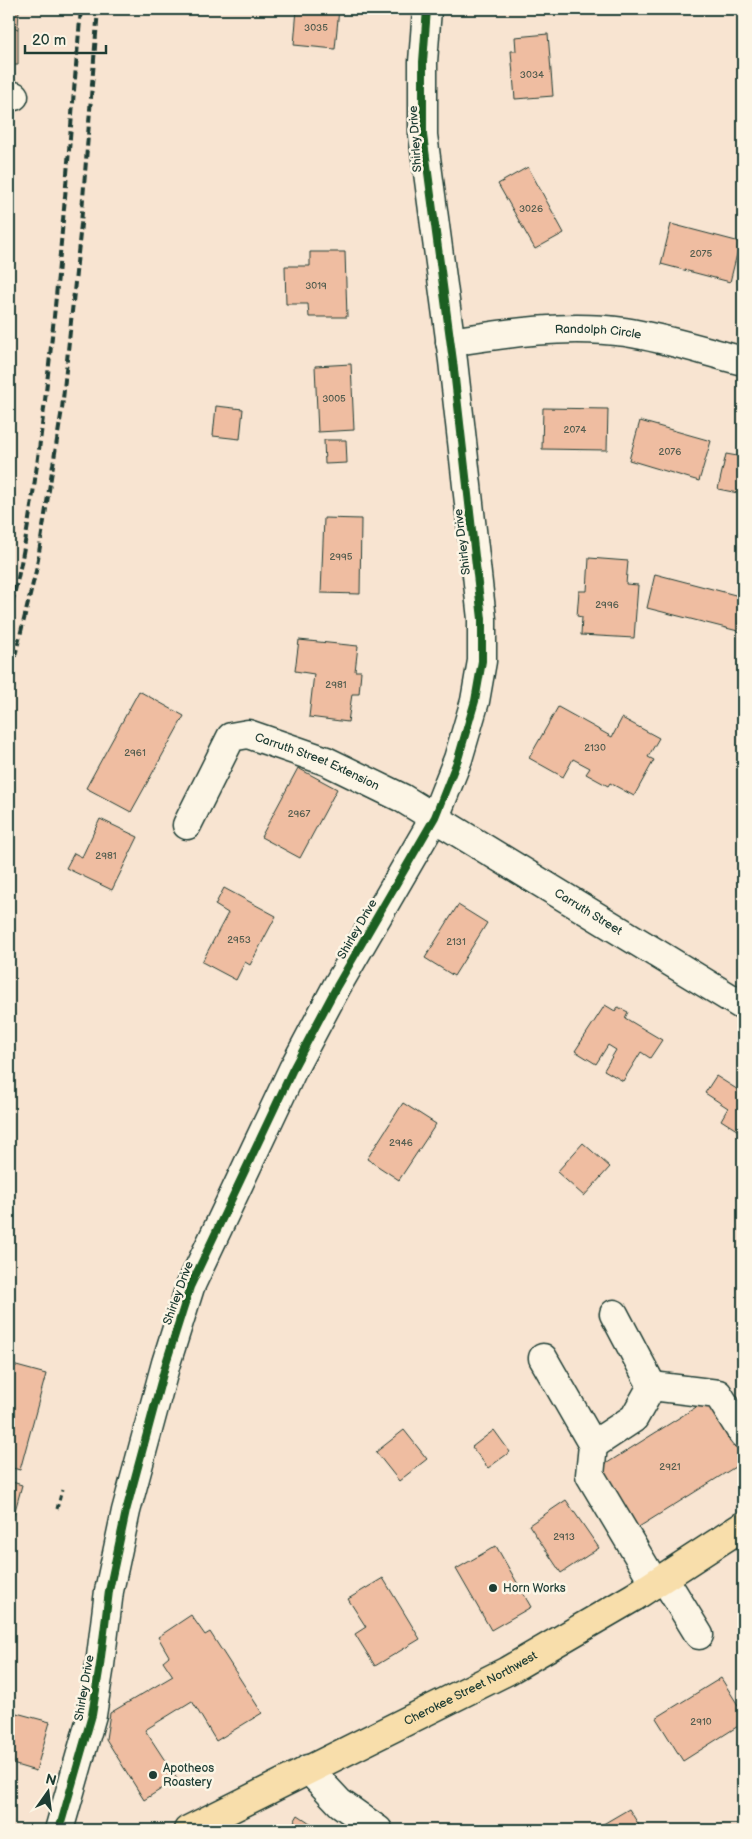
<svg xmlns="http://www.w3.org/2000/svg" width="752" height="1839" font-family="'Balsamiq Sans',sans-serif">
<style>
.building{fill:#efbda1;stroke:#1f3d34}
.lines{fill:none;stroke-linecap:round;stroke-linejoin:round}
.minor-casing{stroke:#1f3d34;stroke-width:31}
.major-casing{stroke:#1f3d34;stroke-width:31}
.path{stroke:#1f3d34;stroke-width:3;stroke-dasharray:5 4;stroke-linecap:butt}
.minor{stroke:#fcf5e5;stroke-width:28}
.major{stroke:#f8deab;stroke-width:28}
.rail{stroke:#1f3d34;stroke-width:4;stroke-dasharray:8 4;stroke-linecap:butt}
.cycleway-casing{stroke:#fcf5e5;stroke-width:11}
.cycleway{stroke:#1b5e20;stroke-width:8}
.poi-dot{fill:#1f3d34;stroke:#fcf5e5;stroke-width:2}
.labels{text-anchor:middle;stroke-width:5;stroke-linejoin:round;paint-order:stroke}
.number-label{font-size:10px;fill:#535d4f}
.street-label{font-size:12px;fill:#1f3d34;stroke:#fcf5e5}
.poi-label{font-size:12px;fill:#1f3d34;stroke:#fcf5e5;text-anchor:start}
</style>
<rect width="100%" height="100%" fill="#f8e4d1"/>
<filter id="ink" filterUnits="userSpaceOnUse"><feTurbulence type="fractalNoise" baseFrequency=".02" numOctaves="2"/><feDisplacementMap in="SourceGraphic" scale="10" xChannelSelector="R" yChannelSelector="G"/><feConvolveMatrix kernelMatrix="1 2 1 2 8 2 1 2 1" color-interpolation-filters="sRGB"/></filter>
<g filter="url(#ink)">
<g class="building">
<polygon points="9,9 19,9 18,29 9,28"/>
<polygon points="297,9 339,9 335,49 294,45"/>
<polygon points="9,28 18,29 18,65 9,65"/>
<polygon points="548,34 553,96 515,99 511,51 516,51 515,37"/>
<polygon points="9,132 12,132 11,169 9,169"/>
<polygon points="528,167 564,233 535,249 498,184"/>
<rect x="9" y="169" width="2" height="36"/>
<polygon points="671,224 740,242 730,282 661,264"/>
<polygon points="310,252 345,252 347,317 309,317 308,304 286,304 285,266 310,266"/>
<polygon points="351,364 354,430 318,432 315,366"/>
<polygon points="216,406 243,409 240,439 213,436"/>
<polygon points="543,408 608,409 607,450 542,449"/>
<polygon points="640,421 711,441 699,481 629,460"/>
<polygon points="324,440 346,440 347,463 325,464"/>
<polygon points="726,454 743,457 743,494 718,489"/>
<polygon points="324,518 361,519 360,594 321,593"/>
<polygon points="589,558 628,561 626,584 638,585 634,638 581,635 582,617 577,616 579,591 587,591"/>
<polygon points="655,574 743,597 743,610 738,631 647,608"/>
<polygon points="299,640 358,646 355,671 361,671 359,694 352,694 348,722 309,717 314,674 295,671"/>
<polygon points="139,691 184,716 131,812 86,788"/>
<polygon points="558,707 612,737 622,718 659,738 648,757 654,760 634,796 610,783 608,786 586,774 590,768 573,759 563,777 529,758"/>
<polygon points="298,768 337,789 300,858 261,837"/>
<polygon points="100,819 138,837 112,890 66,868 74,853 82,857"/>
<polygon points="224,888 276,916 250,965 245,962 236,980 202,962 228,913 215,905"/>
<polygon points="458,905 487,923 454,976 425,958"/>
<polygon points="605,1005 615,1011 618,1007 628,1012 625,1018 662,1040 650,1058 641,1052 623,1081 604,1070 616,1050 608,1045 596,1064 575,1051"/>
<polygon points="716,1076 743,1093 743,1134 721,1120 728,1108 705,1093"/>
<polygon points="403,1103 436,1124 399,1180 367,1159"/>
<polygon points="583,1143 610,1167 584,1196 557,1172"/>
<polygon points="9,1364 46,1374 20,1470 9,1467"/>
<polygon points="709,1399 743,1453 743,1462 634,1530 596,1470"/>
<polygon points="404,1430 427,1459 399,1481 376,1452"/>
<polygon points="494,1430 510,1452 488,1468 472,1447"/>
<polygon points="9,1481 22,1485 9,1533"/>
<polygon points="566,1500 599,1548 561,1573 529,1525"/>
<polygon points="496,1546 531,1607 491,1630 456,1569"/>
<polygon points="383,1578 420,1639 375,1666 355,1634 366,1627 348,1599"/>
<polygon points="191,1615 205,1635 210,1632 262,1713 216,1741 192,1701 145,1730 177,1779 144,1800 106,1739 110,1713 173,1676 163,1661 169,1656 158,1637"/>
<polygon points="721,1678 743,1713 743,1723 683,1761 656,1718"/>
<polygon points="9,1711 50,1722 36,1771 9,1763"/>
<polygon points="629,1809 642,1830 593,1830"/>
<polygon points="298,1815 321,1830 289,1830"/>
</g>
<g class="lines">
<g class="minor-casing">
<g id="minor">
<polyline points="9,96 14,96"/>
<path id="s1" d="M450,342C508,333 566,324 625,332C665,338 704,351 743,361"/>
<path id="s2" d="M187,825L231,737L248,734L326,761L402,798L743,1006"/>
<polyline points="543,1358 593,1445 590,1475 655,1584"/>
<polyline points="652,1386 718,1394 743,1434"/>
<polyline points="593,1445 634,1418 652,1386 614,1314"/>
<polyline points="664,1578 699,1635"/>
<polyline points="308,1769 340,1803 378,1830"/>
<polyline points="59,1830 92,1715 100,1665 109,1591 126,1511 166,1363 190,1287 293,1069 337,986 435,817 458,759 475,701 482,661 482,619 453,361 423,135 423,62 427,9"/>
</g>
</g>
<g class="major-casing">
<g id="major">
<path id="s3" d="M188,1830L507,1671L634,1597L743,1526"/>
</g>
</g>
<polyline class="path" points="57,1509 62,1490"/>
<use href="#minor" class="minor"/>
<use href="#major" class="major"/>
<g class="rail">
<path d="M9,615C29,539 38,460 47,383C61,258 70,133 81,9"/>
<polyline points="9,680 36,571 62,409 81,224 98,9"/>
</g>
<g class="cycleway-casing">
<polyline id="cycleway" points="59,1830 92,1715 100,1665 109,1591 126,1511 166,1363 190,1287 293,1069 337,986 435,817 458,759 475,701 482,661 482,619 453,361 423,135 423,62 427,9"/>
</g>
<use href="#cycleway" class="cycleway"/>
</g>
</g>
<g class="poi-dot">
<circle cx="493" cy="1588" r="5"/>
<circle cx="153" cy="1775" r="5"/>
</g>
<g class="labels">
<g class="number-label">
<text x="316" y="31">3035</text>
<text x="532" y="78">3034</text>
<text x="531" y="212">3026</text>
<text x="701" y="257">2075</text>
<text x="316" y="289">3019</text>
<text x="334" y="402">3005</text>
<text x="575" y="433">2074</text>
<text x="670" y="455">2076</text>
<text x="341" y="560">2995</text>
<text x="607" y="608">2996</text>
<text x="336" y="688">2981</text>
<text x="595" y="751">2130</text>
<text x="135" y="756">2961</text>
<text x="299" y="817">2967</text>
<text x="106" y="859">2981</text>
<text x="239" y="943">2953</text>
<text x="456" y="945">2131</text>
<text x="401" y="1146">2946</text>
<text x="670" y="1470">2921</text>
<text x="564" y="1540">2913</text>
<text x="701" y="1725">2910</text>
</g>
<g class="street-label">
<text transform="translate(415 139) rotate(-94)" y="4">Shirley Drive</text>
<text dy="4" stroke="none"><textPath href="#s1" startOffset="149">Randolph Circle</textPath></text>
<text transform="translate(462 542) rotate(-97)" y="4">Shirley Drive</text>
<text dy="4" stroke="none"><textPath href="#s2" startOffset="190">Carruth Street Extension</textPath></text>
<text dy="4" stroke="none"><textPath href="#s2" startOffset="501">Carruth Street</textPath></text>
<text transform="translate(357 929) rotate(-60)" y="4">Shirley Drive</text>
<text transform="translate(178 1293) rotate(-70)" y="4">Shirley Drive</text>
<text transform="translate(84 1688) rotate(-80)" y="4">Shirley Drive</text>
<text dy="4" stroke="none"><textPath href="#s3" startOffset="316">Cherokee Street Northwest</textPath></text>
</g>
<g class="poi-label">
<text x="503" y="1592">Horn Works</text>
<text x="163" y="1772">Apotheos<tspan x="163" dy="14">Roastery</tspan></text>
</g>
</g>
<rect width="752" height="1839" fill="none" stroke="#fcf5e5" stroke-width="30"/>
<rect x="15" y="15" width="722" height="1809" fill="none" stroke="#1f3d34" stroke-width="2" filter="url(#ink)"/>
<g transform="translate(48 1792) rotate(14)" stroke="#fcf5e5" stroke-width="4" paint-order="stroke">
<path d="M0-4L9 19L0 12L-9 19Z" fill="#1f3d34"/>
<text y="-8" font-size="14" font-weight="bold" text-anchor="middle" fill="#1f3d34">N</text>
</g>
<path d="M25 45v8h81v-8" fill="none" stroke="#1f3d34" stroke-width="2.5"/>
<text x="32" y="45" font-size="15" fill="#1f3d34" stroke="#fcf5e5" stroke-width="4" paint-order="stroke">20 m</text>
</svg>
